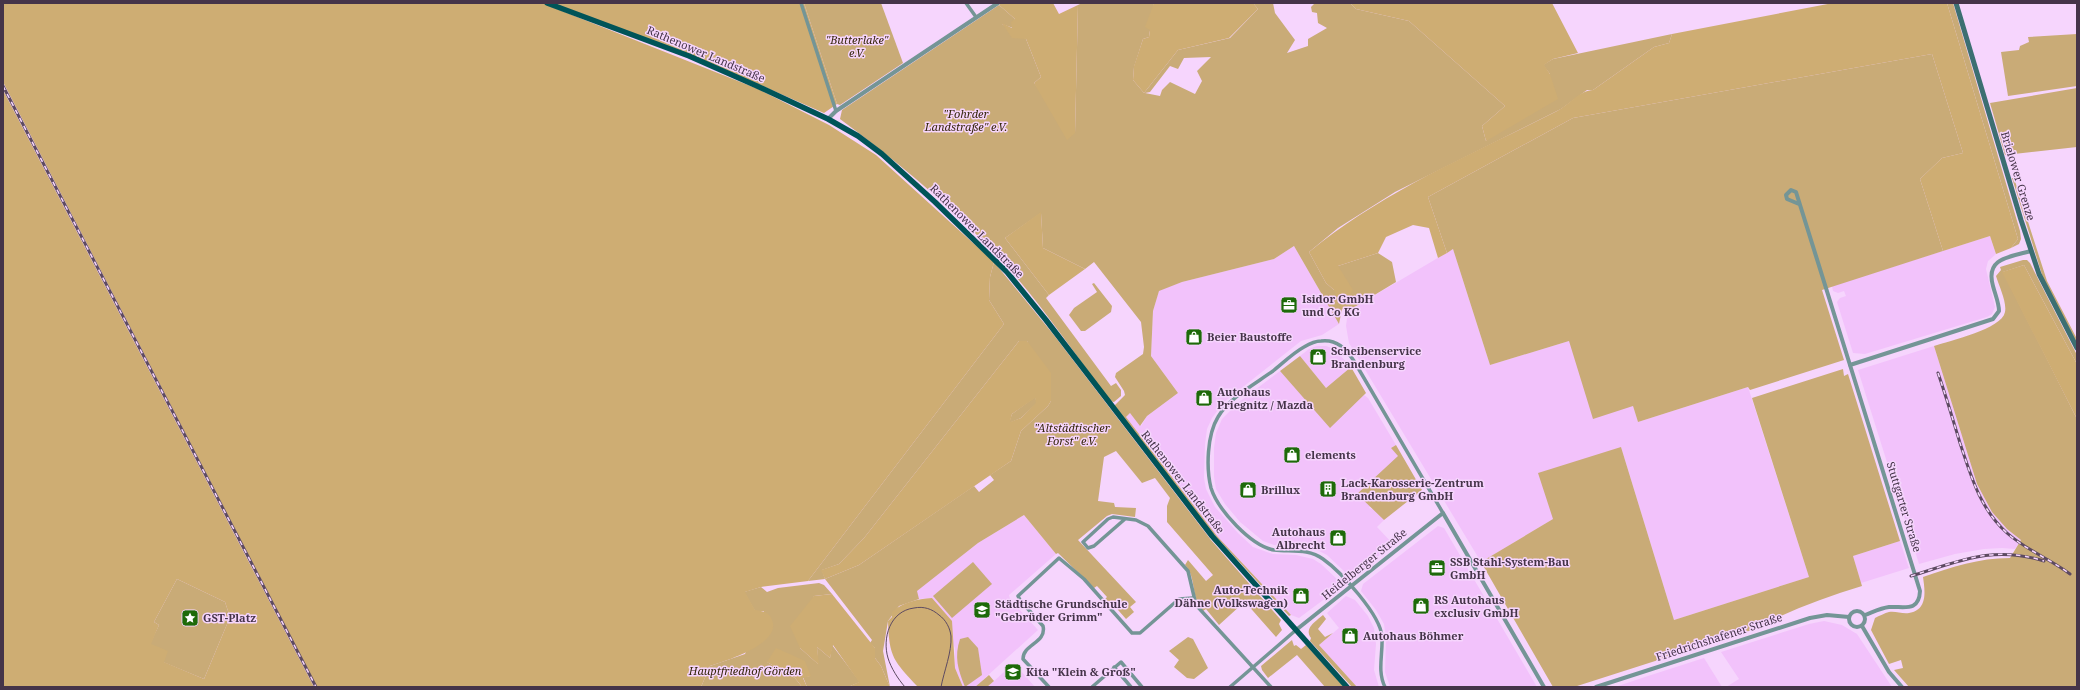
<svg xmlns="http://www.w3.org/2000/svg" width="2080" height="690" font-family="'Noto Serif',serif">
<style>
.built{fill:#f2c2fb}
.green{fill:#c9ab77;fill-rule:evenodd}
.forest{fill:#cead73;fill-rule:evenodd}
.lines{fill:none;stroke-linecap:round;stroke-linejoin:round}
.minor{stroke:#749596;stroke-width:3.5}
.tertiary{stroke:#749596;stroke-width:4}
.secondary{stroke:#3c6f72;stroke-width:5}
.primary{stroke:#005458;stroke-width:5.5}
.tram{stroke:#5d4a61;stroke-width:1}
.rail-casing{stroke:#5d4a61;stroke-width:3}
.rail{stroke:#f6d5fd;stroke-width:1.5;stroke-dasharray:4.5;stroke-linecap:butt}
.labels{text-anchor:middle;stroke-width:3;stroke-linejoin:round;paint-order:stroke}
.park-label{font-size:11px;font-style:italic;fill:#35260b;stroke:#f6d5fd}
.street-label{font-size:11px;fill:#453449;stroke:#f6d5fd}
.poi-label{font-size:11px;font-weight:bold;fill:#453449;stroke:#f6d5fd;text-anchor:start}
</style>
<rect width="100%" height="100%" fill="#f6d5fd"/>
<g class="built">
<polygon points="1990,236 1996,254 1988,261 1986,269 1995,307 1992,314 1987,317 1865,354 1853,353 1837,302 1840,298 1846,296 1844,291 1838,293 1833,291 1832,286"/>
<polygon points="1294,246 1339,324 1322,335 1301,341 1224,402 1212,418 1207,429 1205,444 1204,478 1206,489 1215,507 1238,533 1253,547 1273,554 1296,555 1313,559 1321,564 1339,581 1338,589 1299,618 1291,615 1217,536 1126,417 1130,413 1141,426 1147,416 1178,393 1151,356 1153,311 1159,290 1182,282 1274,259"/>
<polygon points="1453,249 1490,365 1569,341 1633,406 1638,422 1748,387 1809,577 1674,620 1621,447 1553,519 1481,562 1349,343 1346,326 1348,311"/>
<polygon points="1317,346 1326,346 1334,349 1351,367 1326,388 1300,356 1309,349"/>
<polygon points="1934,346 1977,484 1992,512 2007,529 2021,540 2015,549 2002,548 1984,549 1955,554 1919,564 1858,370"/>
<polygon points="1280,371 1330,427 1364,395 1368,398 1396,445 1391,448 1399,456 1369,508 1375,510 1384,520 1377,527 1393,544 1357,574 1346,573 1327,555 1315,549 1304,546 1274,545 1263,541 1240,522 1225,504 1216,489 1214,477 1214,448 1216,433 1222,419 1239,402"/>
<polygon points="1024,515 1056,554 1009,595 1010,599 1038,630 975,687 963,687 955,668 955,648 932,598 919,599 916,591 978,543"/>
<polygon points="1438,526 1444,528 1537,687 1390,687 1385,672 1386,639 1384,624 1376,610 1361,591 1363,584"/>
<polygon points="1900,541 1909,568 1861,583 1853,556"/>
<polygon points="1346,596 1355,600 1368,616 1374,628 1376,644 1374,670 1379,687 1357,687 1319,645 1339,628 1327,613"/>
<polygon points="1824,621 1842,625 1857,634 1892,687 1726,687 1739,679 1721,652 1809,624"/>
<polygon points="1704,658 1722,687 1615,687 1648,676"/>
<polygon points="1014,663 1035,687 987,687 994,681"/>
</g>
<g class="green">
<polygon points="804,3 881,3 903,63 840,105 837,104"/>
<path d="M1082,3H1154L1149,37L1143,39L1134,67L1133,80L1144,93L1178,50L1230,38L1258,9L1253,3H1273L1275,13L1295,40L1287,53L1308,46V39L1327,28L1318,23L1317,13L1312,12L1311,7L1315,3H1350L1356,9L1409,21L1505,106L1482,126L1486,141L1550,74L1543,65L1553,59L1672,34L1669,43L1654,47L1593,90H1587L1561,109L1395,192L1338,228L1309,252L1326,283L1334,290L1338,266L1378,253L1392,262L1396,282L1348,311L1342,309L1339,324L1294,246L1274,259L1182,282L1159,291L1153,311L1151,356L1178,393L1147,416L1140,426L1130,413L1126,417L1217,536L1291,615L1289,616L1208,528L1114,406L1125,395L1124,391L1115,377L1116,373L1143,354L1144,347L1141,322L1094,262L1085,269L1043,248L1041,213L1005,238L1049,295L1046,298L1111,386L1116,383L1121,390V396L1114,402L1110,401C1071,349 1034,293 988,246C942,199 893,158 840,119L842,110L999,5L1015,19L1013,28L1002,24L1026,39L1041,77L1034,83L1075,133L1078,5ZM1211,57L1197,71L1202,81L1195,94L1170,82L1162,90L1160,96L1145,93L1150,92L1170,66L1178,69L1184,58Z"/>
<polygon points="1947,3 1953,3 2020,231 2021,239 2019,244 2011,248 2018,239"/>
<polygon points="2077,34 2077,86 2008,96 2001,52 2019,50 2020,46 2029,42 2028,37"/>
<polygon points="1932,54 1963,153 1942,158 1920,179 1943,251 1822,290 1844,360 1750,390 1748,387 1638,422 1633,406 1593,419 1569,341 1490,365 1453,249 1447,253 1428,197 1573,118"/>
<polygon points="2077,88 2077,147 2005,155 1990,103"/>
<polygon points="2012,178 2014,178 2047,281 2077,339 2077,343 2044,281"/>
<path d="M2023,260H2027L2030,263L2077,355V364L2024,265L2003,272L2077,419V687H1909L1894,670L1903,668L1901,660L1889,664L1871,630L1875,618C1879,616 1885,613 1889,612C1896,611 1902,614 1909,613C1928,610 1925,591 1923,577C1953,567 1978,558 2010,558L2021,540L2007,529L1992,512L1977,484L1934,346C1949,341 2002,329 2005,312C2007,302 1999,286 1996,276L2001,270L2000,267Z"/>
<path d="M994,262L1053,334L1211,540L1281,620L1279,624L1282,630L1276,637L1246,603L1241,605L1219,625L1206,609L1203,611C1190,596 1197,578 1185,565L1188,560L1206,581L1213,575L1167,522V506L1170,498L1155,478L1142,483L1116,451L1104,457L1098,501L1114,503L1115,507L1136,508L1135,517L1112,514L1107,516L1078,540L1136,602L1130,607L1134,612L1126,619L1111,602L1108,604L1104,600L1107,597L1097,586L1094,588L1058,553L1056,554L1024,515L978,543L917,591L919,599L899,606L888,621L883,651L890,687L881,666L875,658V648L870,643L872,640L825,579L808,581L1004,324L989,300L990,277ZM1019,341H1027L1051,401L1048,406L1021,431L1011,461L990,475L994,480L979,492L974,486L859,565L825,579L822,570L839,564L864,538Z"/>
<polygon points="1094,283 1112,306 1111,312 1085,331 1081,331 1069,315 1074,308 1097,292 1092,284"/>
<polygon points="1300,356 1326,388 1351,367 1366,393 1330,428 1280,371"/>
<path d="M1843,369L1844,376L1848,374L1900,541L1853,556L1862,586C1824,597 1787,612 1752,630L1574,687H1553L1481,562L1553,519L1538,473L1621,447L1674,620L1809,577L1752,398Z"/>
<polygon points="1035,397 1037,403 1021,418 1009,423 1012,414"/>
<polygon points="1396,445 1422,490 1384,520 1357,494 1398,456 1391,448"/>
<polygon points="973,562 992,584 952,618 933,596"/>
<polygon points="177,579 225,602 230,617 204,679 163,662 150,644 159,625 154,622"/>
<polygon points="819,583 824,585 832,594 814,596 800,648 818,664 817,647 830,658 832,645 860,682 848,687 807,687 803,677 810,676 767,662 795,678 802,687 701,687 710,666 745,654 764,611 755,611 744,592 761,587 767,592 778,588"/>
<path d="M1323,615L1326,619L1318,629L1325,637L1333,633L1319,645L1357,687H1352L1310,641L1311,638C1304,628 1315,622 1323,615Z"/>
<path d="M968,637L978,648L982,675L965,687C958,670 954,657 960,639Z"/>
<polygon points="1188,637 1193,639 1208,668 1194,679 1187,678 1174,667 1179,660 1169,651"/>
<polygon points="1292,640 1294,646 1296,645 1301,649 1306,645 1344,687 1325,687 1297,655 1268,678 1262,670 1261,666"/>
<polygon points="989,675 994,681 987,687 975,687"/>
</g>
<g class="forest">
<path d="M3,3H542L758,89L829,125L876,155L994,262L990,277L989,300L1004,324L808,581L761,587L745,592L755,610C763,611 769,612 772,620C782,644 725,661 710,666L701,687H317L3,82Z"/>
<polygon points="552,3 804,3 837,104 824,113 758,84"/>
<polygon points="1001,3 1053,3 1059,14 1078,5 1075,133 1067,140 1034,83 1041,77 1026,39 1012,38 1002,23 1012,28 1011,22 1015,19 999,5"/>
<polygon points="1154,3 1253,3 1258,9 1229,38 1178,50 1144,93 1133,80 1134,66 1143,39 1149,37 1150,30 1145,27"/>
<polygon points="1350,3 1552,3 1578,53 1553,59 1544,65 1550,74 1558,99 1486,141 1482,126 1505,106 1409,21 1356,9"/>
<path d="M1833,3H1947L2018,239L2011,248L1996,254L1990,236L1943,251L1920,179L1942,158L1963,153L1932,54L1573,118L1428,197L1447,253L1438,258L1429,228L1413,225L1386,237L1378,253L1338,266L1353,290L1342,309L1334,290L1326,283L1309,252C1383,191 1472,154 1557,111C1569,105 1580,90 1593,90L1654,47L1669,43L1672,34Z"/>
<path d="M3,90L314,687H3ZM177,579L225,602L230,617L204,679L164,662L168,651L151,644L159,625L154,622Z"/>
<polygon points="1041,212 1043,248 1085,269 1049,295 1005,238"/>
<polygon points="2024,265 2077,364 2077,419 2002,272"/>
<path d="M1019,341H1027L1051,373V401L1048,406L1021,431L1011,461L859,565L825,579L821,570L839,564L864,538ZM1035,398L1036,403L1021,418L1010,422L1012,414Z"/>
<polygon points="832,594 875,648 875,658 881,666 890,687 848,687 859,682 833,645 830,658 817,647 819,665 800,648 790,626 814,596"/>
<path d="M932,598L952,621L955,668L963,687H918C894,661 889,658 888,621L892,617V612C903,602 917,599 932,598Z"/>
<polygon points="776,648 805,661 811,676 803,678 807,687 802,687 795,678 767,662"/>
</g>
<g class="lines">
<g class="minor">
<polyline points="801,3 836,111"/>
<polyline points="966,3 976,17"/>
<polyline points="1125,519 1094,546 1088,548 1083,542 1108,519 1113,517 1136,520 1148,526 1188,571 1196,605 1271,687"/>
<polyline points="1114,667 1131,687"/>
<path d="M1049,687L1023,659C1023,644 1047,643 1043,626L1020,600L1018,596L1059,558L1084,579L1132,633H1140L1179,599L1193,598"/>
<polyline points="1092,687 1121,662 1142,687"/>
<polyline points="1230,687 1296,630"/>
<path d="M1385,687C1377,671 1383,654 1382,637C1381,615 1340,571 1323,559C1308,548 1291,552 1274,550C1251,546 1218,510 1211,488C1206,468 1207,435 1218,417C1229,398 1255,384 1273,371C1283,363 1293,353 1304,347C1309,344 1315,341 1321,341C1337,339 1346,349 1354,361L1443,513"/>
</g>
<g class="tertiary">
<polyline points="828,119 836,111 998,3"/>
<polyline points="1799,204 1787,199 1786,195 1791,190 1796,192 1850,365"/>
<circle cx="1857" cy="619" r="8"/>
<path d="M1865,615C1873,612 1881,608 1889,607C1903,606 1919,613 1920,591L1850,365L1993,319L1999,311C1999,303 1995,294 1993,286C1985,258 2009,257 2031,251"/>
<polyline points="1862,626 1889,672 1902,687"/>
<polyline points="1296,630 1443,513 1544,687"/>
<polyline points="1596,687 1810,618 1827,615 1849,617"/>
</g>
<polyline class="secondary" points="1956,3 2021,220 2039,274 2077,348"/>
<polyline class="primary" points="547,3 689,56 757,86 828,119 858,136 882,154 935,202 1007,272 1046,320 1212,536 1347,687"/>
<path class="tram" d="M905,687C898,679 891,668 888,658C882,638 890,611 914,608C924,606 932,609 939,615C946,620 950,628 951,636C952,652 944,671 941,687"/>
<g class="rail-casing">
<g id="rail">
<polyline points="3,86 316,687"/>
<path d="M1938,373C1946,396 1953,420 1960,443C1971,476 1980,509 2007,533C2026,550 2050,559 2070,574"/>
<path d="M1911,576C1960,561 1993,545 2044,561"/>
</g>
</g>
<use href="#rail" class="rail"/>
</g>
<defs>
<g id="office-square" transform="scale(0.9)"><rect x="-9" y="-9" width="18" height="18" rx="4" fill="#1d6a09" stroke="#f6d5fd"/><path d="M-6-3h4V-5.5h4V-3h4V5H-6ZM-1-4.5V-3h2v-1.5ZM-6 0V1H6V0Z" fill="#fff"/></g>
<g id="shop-square" transform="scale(0.9)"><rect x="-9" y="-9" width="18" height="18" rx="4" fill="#1d6a09" stroke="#f6d5fd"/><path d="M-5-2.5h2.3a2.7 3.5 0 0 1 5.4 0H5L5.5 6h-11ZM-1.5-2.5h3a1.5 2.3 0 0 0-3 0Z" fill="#fff"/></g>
<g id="building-square" transform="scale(0.9)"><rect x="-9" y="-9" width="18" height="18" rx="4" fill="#1d6a09" stroke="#f6d5fd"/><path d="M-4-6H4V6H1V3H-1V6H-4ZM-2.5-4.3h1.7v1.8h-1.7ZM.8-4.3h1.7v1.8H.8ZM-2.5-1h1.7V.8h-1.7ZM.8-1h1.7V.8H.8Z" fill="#fff"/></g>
<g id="school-square" transform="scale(0.9)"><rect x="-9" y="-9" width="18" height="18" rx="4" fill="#1d6a09" stroke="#f6d5fd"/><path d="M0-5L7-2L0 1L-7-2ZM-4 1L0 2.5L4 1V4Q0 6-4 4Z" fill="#fff"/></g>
<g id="sight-square" transform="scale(0.9)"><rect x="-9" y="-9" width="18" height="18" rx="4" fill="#1d6a09" stroke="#f6d5fd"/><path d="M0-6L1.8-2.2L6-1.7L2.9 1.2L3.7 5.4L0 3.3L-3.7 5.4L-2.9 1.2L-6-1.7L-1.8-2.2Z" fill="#fff"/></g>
</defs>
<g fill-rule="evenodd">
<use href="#office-square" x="1289" y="305"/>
<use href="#shop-square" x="1194" y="337"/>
<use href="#shop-square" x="1318" y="357"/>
<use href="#shop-square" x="1204" y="398"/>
<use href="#shop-square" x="1292" y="455"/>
<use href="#building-square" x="1328" y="489"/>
<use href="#shop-square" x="1248" y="490"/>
<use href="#shop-square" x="1338" y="538"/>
<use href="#office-square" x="1437" y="568"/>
<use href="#shop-square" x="1301" y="596"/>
<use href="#shop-square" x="1421" y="606"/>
<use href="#school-square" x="982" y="610"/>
<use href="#sight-square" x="190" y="618"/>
<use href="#shop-square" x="1350" y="636"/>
<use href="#school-square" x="1013" y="672"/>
</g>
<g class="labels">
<g class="park-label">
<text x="857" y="44">"Butterlake"<tspan x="857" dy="13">e.V.</tspan></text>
<text x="966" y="118">"Fohrder<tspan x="966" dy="13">Landstraße" e.V.</tspan></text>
<text x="1072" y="432">"Altstädtischer<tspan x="1072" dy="13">Forst" e.V.</tspan></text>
<text x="745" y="675">Hauptfriedhof Görden</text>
</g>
<g class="street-label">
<text transform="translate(706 54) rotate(23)" y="4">Rathenower Landstraße</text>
<text transform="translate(2018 176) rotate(73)" y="4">Brielower Grenze</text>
<text transform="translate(977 231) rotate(45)" y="4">Rathenower Landstraße</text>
<text transform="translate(1183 482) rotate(52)" y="4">Rathenower Landstraße</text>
<text transform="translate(1904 507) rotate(73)" y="4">Stuttgarter Straße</text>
<text transform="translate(1364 564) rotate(-39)" y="4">Heidelberger Straße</text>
<text transform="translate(1719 637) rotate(-18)" y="4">Friedrichshafener Straße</text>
</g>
<g class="poi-label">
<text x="1302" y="303">Isidor GmbH<tspan x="1302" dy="13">und Co KG</tspan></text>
<text x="1207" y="341">Beier Baustoffe</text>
<text x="1331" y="355">Scheibenservice<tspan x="1331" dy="13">Brandenburg</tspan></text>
<text x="1217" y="396">Autohaus<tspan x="1217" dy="13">Priegnitz / Mazda</tspan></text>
<text x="1305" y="459">elements</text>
<text x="1341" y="487">Lack-Karosserie-Zentrum<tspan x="1341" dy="13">Brandenburg GmbH</tspan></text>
<text x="1261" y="494">Brillux</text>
<text x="1325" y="536" text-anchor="end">Autohaus<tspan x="1325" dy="13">Albrecht</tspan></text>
<text x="1450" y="566">SSB Stahl-System-Bau<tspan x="1450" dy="13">GmbH</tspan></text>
<text x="1288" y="594" text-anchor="end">Auto-Technik<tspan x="1288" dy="13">Dähne (Volkswagen)</tspan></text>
<text x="1434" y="604">RS Autohaus<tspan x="1434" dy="13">exclusiv GmbH</tspan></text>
<text x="995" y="608">Städtische Grundschule<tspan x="995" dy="13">"Gebrüder Grimm"</tspan></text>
<text x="203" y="622">GST-Platz</text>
<text x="1363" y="640">Autohaus Böhmer</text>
<text x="1026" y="676">Kita "Klein &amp; Groß"</text>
</g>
</g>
<rect width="2080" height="690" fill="none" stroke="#453449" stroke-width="8"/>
</svg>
